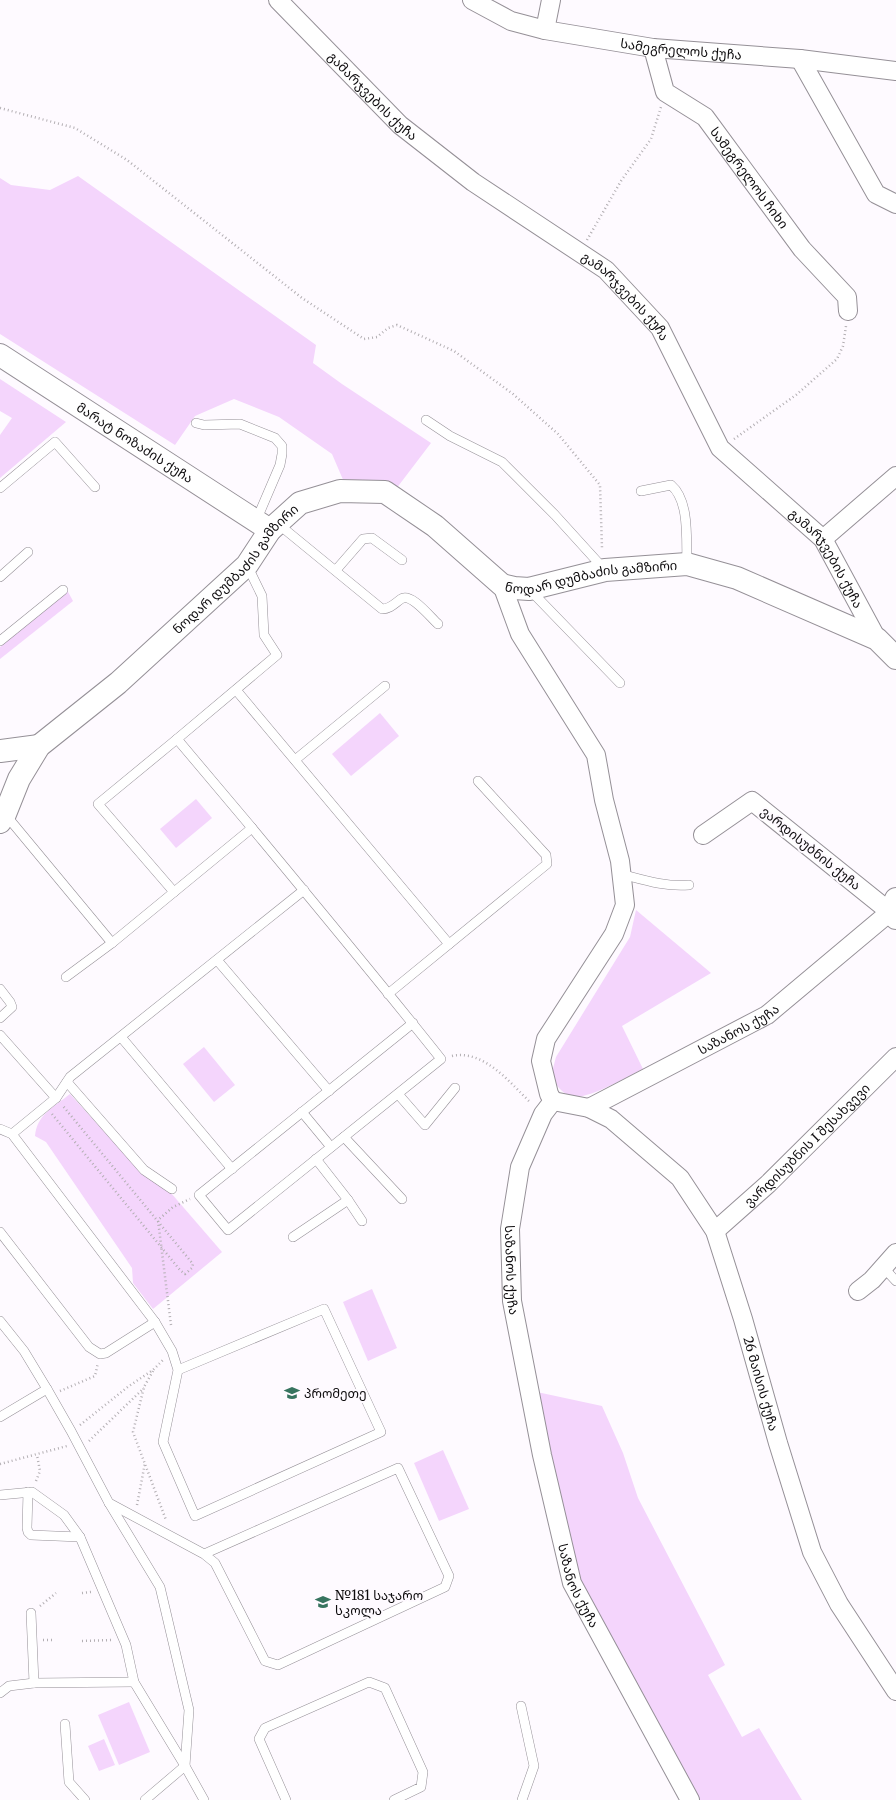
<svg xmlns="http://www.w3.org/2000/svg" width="896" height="1800" font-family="Merriweather,'Noto Sans Georgian',serif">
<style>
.green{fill:#f4d5fc}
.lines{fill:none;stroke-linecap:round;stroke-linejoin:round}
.service-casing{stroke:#959097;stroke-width:10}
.minor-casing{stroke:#959097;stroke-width:20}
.tertiary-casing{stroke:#959097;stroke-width:24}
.path{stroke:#b3afb3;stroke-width:2.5;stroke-dasharray:1 3;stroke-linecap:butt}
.service{stroke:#fff;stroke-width:9}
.minor{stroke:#fff;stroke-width:18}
.tertiary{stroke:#fff;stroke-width:22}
.labels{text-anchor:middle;stroke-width:4;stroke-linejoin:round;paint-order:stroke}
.street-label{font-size:13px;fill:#0e0c0e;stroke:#fefaff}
.poi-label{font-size:13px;fill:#0e0c0e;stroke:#fefaff;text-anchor:start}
</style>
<rect width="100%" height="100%" fill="#fefaff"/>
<g class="green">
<polygon points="78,176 316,345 313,363 342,384 431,443 396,489 344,482 332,454 279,417 234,399 195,416 175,445 0,334 0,178 11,185 50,190"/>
<polygon points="0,379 66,422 0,478 0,435 12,418 0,411"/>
<polygon points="67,590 73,601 0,659 0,647"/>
<polygon points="380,713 399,736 351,776 332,754"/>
<polygon points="196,799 212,818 176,848 160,829"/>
<path d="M636,910L711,973L622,1026L643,1069C628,1076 585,1102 570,1096C562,1093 555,1084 551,1076L556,1057L630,937Z"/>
<polygon points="204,1047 235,1085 214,1102 183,1064"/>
<path d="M70,1094L140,1171L171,1193L222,1252L153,1309L133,1283L132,1268L46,1142L35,1136C37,1114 54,1107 70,1094Z"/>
<polygon points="372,1289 397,1348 368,1361 343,1302"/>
<polygon points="537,1392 602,1406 623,1453 638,1498 725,1665 708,1675 742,1737 759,1728 802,1800 696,1800 576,1578"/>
<polygon points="443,1450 469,1509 439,1521 414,1463"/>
<polygon points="129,1702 150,1752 119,1765 98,1715"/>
<polygon points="104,1739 115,1765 99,1771 88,1746"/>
</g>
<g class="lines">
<g class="service-casing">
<g id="service">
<polyline points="426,420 450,436 502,462 555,515 604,569"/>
<polyline points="196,423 204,425 240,424 275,438 282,446 282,454 280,465 256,521"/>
<polyline points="0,488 55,442 95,487"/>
<path d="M641,491L671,485C690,501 686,540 687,564"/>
<path d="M277,523L382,609C390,609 394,604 401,599C411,592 430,617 438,624"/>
<polyline points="336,570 363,539 372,538 402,560"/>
<polyline points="0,577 28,552"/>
<polyline points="530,590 620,683"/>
<polyline points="0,641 63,590"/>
<polyline points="236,690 449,944"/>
<polyline points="295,760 385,686"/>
<polyline points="5,814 112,943 252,828 177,739 277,655 264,635 262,596 247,565"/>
<path d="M252,828C315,904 379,981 441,1059L228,1230L199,1195L413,1023"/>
<path d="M621,874C644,880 665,887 689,885"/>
<polyline points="174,892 98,804 177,739"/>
<polyline points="217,960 329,1091"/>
<polyline points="66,977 112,943"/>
<polyline points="0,989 10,1002 12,1007 0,1018"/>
<polyline points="388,994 547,864 546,855 478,781"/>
<polyline points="0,1035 56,1098"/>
<polyline points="121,1037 232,1169"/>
<polyline points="67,1082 144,1170 172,1189"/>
<polyline points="398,1094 425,1125 455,1088"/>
<polyline points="302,1112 331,1147"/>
<polyline points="0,1129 12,1134 155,1322 172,1351 178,1370 163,1442 195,1516 381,1432 324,1309 178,1370"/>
<polyline points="12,1134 56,1098 70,1077 304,890"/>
<polyline points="344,1137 402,1199"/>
<polyline points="348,1200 362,1221"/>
<polyline points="0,1232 89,1347 100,1354 106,1353 155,1322"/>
<polyline points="293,1237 348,1200 316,1159"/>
<polyline points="883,1267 896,1281"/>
<polyline points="0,1321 24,1351 47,1389 71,1431 109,1503 160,1587 189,1710 185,1766 145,1800"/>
<polyline points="0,1417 47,1389"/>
<polyline points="28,1492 27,1528 28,1532 31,1535 80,1537"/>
<polyline points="0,1495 32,1492 64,1515 80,1537 126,1645 134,1682 185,1766 204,1800"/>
<polyline points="109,1503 204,1554 398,1468 449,1576 445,1587 278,1665 265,1661 215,1563 204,1554"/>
<polyline points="31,1613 34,1683"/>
<polyline points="0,1693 9,1686 34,1683 134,1682"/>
<polyline points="521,1706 534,1766 522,1800"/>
<polyline points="65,1724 69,1782 85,1800"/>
<polyline points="286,1800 259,1739 265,1728 369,1682 385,1688 423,1772 421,1787 394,1800"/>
</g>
</g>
<g class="minor-casing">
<g id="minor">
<path id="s1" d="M278,0L400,125L473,182L606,270L660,328L720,448L823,539L877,639"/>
<path id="s2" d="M472,0L511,21L545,30L653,48L800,59L896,71"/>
<polyline points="545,30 551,0"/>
<path id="s3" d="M653,48L665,92L705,117L802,249L847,297L848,311"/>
<polyline points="800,59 876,194 896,204"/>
<polyline points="823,539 896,476"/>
<polyline points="502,585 520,634 596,755 604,800 620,861 625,905 614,934 546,1039 541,1061 549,1094 553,1101"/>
<path id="s4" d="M553,1101L543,1114L520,1167L510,1229L512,1301L542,1455L572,1583L690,1800"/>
<path id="s5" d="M553,1101L589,1108L611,1119L680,1178L715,1231L743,1319L778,1443L812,1552L839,1604L896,1691"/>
<path id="s6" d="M589,1108L767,1015L890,912L752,801L703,835"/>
<path id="s7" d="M715,1231L768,1184L896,1057"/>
<polyline points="858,1291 872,1280 896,1253"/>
</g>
</g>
<g class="tertiary-casing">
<g id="tertiary">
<path id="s8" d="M0,355L270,530"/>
<polyline points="0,751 39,746"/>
<path id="s9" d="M0,822L5,814L19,779L39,746L118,683L247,565L270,530L300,503L340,491L385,492L435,526L502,585L514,588L529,589L605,570L687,564L737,578L877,639L896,658"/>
<polyline points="896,899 890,912 896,918"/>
</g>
</g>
<g class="path">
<polyline points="0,108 75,128 127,160 302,298 364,339 377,337 388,328 397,325 454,351 513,394 558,434 600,485 602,548"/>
<polyline points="587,240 621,181 651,139 661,107"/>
<polyline points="734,439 796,395 837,359 843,346 846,326"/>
<path d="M452,1056C484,1049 510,1083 531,1103"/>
<polyline points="52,1114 180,1270 185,1274 192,1268 193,1264 63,1106"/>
<polyline points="171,1325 158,1220 173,1207 190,1199"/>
<polyline points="153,1371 144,1387 133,1432 166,1520"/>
<polyline points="60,1391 95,1376 98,1363"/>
<polyline points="80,1425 129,1386 153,1370 163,1360"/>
<polyline points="89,1441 144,1388"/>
<polyline points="0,1464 67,1446"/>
<polyline points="36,1481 40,1471 37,1455"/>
<polyline points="137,1505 145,1463"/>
<polyline points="82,1593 91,1592"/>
<polyline points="40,1606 56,1593"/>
<polyline points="43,1640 55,1640"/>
<polyline points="82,1641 111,1640"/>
</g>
<use href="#service" class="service"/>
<use href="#minor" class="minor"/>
<use href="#tertiary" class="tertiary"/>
</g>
<defs>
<g id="school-bare" transform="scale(1.2)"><path d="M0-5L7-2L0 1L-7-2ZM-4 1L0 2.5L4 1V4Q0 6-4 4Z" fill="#37745f" stroke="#fefaff" stroke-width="2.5" paint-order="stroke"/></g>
</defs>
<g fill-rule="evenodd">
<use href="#school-bare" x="292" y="1393"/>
<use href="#school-bare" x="323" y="1602"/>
</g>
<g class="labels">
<g class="street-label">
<text dy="5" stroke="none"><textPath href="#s2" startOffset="217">სამეგრელოს ქუჩა</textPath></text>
<text dy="5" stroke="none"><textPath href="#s1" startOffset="135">გამარჯვების ქუჩა</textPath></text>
<text dy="5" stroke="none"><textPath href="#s3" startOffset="168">სამეგრელოს ჩიხი</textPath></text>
<text dy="5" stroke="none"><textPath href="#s1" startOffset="459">გამარჯვების ქუჩა</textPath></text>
<text dy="5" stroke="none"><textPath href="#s8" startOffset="161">მარატ ნოზაძის ქუჩა</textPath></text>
<text dy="5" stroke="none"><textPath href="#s1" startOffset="795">გამარჯვების ქუჩა</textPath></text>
<text dy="5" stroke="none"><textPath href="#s9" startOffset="351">ნოდარ დუმბაძის გამზირი</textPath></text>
<text dy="5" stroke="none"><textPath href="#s9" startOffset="771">ნოდარ დუმბაძის გამზირი</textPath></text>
<text transform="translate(811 848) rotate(39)" y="5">ვარდისუბნის ქუჩა</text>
<text dy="5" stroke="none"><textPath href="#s6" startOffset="169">საზანოს ქუჩა</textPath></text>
<text dy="5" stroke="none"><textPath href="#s7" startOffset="126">ვარდისუბნის I შესახვევი</textPath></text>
<text dy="5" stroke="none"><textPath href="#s4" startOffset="178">საზანოს ქუჩა</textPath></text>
<text dy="5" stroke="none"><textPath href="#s5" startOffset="375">26 მაისის ქუჩა</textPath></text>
<text dy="5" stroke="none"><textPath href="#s4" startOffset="502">საზანოს ქუჩა</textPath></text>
</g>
<g class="poi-label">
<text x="304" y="1398">პრომეთე</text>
<text x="335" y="1600">№181 საჯარო<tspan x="335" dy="15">სკოლა</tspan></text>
</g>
</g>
</svg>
